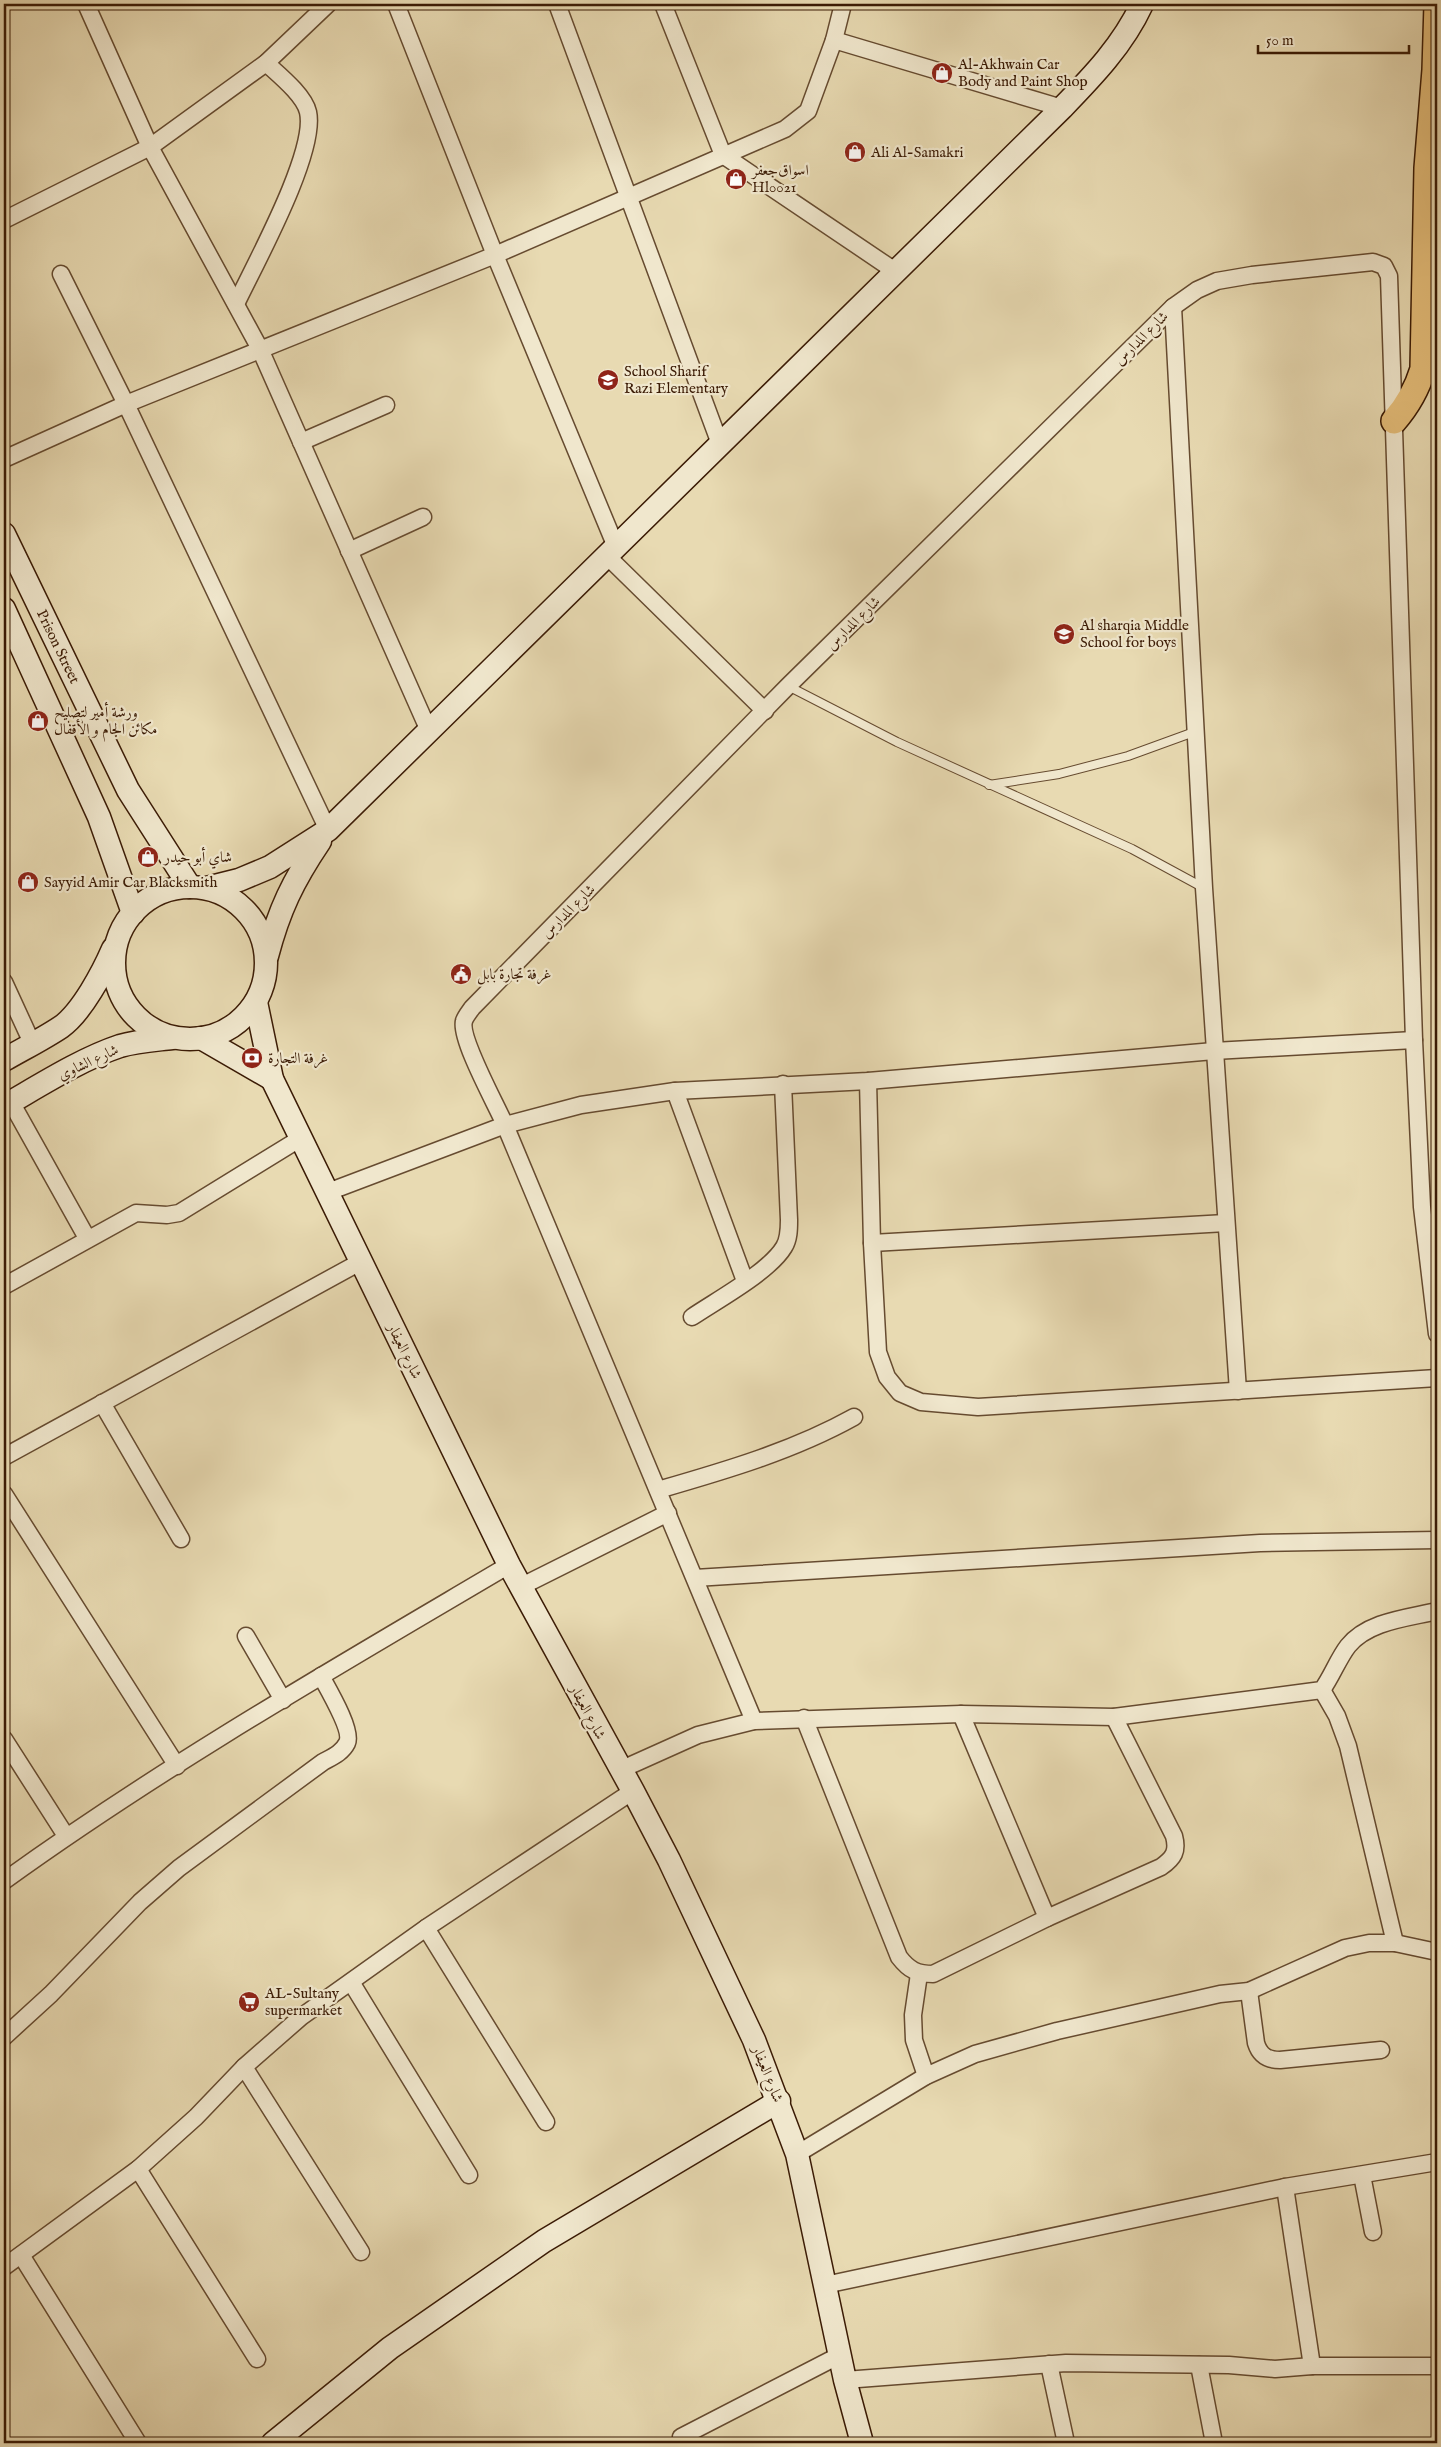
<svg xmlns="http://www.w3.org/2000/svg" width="1441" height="2447" font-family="'IM FELL English',Amiri,serif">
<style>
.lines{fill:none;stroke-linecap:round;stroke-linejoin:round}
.lane-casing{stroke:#664b30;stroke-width:10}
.street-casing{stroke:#664b30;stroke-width:19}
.secondary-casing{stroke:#3b1b05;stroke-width:25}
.primary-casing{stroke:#3b1b05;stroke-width:28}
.lane{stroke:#f0e7cd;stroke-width:8}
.street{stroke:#f0e7cd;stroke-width:16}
.secondary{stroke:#f0e7cd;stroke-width:22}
.primary{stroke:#e4bd79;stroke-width:25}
.labels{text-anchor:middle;stroke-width:4.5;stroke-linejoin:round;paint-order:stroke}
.poi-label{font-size:15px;fill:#3b1b05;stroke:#f0e7cd;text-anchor:start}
.street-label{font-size:15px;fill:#3b1b05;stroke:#f0e7cd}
</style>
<rect width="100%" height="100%" fill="#e8dab2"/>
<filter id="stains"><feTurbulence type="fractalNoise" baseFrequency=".004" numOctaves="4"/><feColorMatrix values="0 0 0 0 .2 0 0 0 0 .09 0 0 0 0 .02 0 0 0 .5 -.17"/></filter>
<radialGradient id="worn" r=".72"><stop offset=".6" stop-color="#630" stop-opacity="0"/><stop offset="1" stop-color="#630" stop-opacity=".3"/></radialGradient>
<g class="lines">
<g class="lane-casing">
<g id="lane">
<polyline points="788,686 897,742 1132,849 1204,888"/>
<polyline points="989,785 1059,774 1128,756 1194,732"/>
</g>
</g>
<g class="street-casing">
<g id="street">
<polyline points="86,4 150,147 260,349 429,731"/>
<polyline points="396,4 495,255 616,547"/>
<polyline points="557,4 720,444"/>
<polyline points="663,4 723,155 895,271"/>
<polyline points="834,40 1062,108"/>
<polyline points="4,220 150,147 266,63 328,4"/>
<polyline points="61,274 126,404 328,830"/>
<path d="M236,304C255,264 317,152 308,112C304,95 279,75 266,63"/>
<polyline points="1173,307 1204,888 1238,1391"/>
<polyline points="301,442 386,405"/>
<polyline points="4,459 126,404 495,255 785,129 808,111 834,40 843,4"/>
<polyline points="349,551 423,517"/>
<polyline points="607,556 765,711"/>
<polyline points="4,982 32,1043"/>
<polyline points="868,1081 872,1243 878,1352 887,1377 900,1393 921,1402 978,1407 1437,1378"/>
<polyline points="675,1091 745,1281"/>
<polyline points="11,1102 87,1238"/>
<polyline points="328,1192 505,1125 581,1105 675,1091 868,1081 1214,1051 1414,1040"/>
<polyline points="872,1243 1226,1223"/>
<polyline points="4,1286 136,1213 167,1215 179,1213 301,1138"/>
<path d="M692,1317C717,1300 769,1272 784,1247C789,1239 789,1229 789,1220L783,1084"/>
<polyline points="102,1403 181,1539"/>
<polyline points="4,1457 362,1261"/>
<path d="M658,1490C724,1471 793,1451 854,1417"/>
<polyline points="4,1494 177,1766"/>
<polyline points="695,1578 1260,1543 1437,1540"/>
<polyline points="520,1587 668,1513"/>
<polyline points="246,1636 283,1700"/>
<polyline points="1322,1690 1337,1716 1348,1746 1395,1943"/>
<polyline points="961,1714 1047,1918"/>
<path d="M804,1718L899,1957C909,1970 917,1974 933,1974L1047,1918L1161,1867C1174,1858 1178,1851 1174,1836L1114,1717"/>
<path d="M754,1721L505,1125C497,1106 459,1038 464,1021C465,1017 470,1011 472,1008L788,686L1173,307L1197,290L1217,281L1252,275L1373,262L1384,266L1389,276L1414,1040L1422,1207L1437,1334"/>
<polyline points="4,1739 66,1836"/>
<path d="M620,1770L698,1735L754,1721L961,1714L1114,1717L1322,1690C1332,1676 1338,1659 1348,1646C1368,1621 1408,1618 1437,1611"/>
<path d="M4,1881C165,1765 338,1666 509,1565"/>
<polyline points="426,1928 546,2122"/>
<polyline points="919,1974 913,2015 914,2040 926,2076"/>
<polyline points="351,1982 469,2175"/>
<path d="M1249,1991L1256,2043C1260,2056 1268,2060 1280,2060L1381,2050"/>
<path d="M4,2037L51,1994L140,1902L179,1868L323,1762C332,1757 342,1753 347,1743C353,1731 328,1689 321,1676"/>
<polyline points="244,2067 361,2252"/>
<polyline points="797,2154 926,2076 975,2054 1057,2031 1220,1994 1249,1991 1345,1948 1369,1943 1395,1943 1437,1952"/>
<polyline points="138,2169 257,2359"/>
<polyline points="1362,2175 1373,2232"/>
<polyline points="1285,2187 1312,2366"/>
<polyline points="21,2255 138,2443"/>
<polyline points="4,2267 138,2169 196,2117 244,2067 301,2017 426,1928 633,1791"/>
<polyline points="825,2285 1285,2187 1437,2162"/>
<polyline points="1049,2364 1066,2443"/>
<polyline points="1199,2365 1214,2443"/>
<polyline points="845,2380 1066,2363 1229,2365 1275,2369 1312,2366 1437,2366"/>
<polyline points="681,2437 840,2355"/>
</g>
</g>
<g class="secondary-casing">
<g id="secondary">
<path id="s1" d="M4,534L128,790L190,887"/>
<polyline points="4,609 99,817 133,913"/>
<circle cx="190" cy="963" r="76"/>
<path d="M207,888L239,880L270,867L328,830L1062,108C1093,76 1123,45 1142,4"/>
<path d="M267,956C279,910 293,881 320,841"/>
<polyline points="256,1002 272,1079 509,1565 633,1791 669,1860 754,2040 797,2154 845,2380 862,2443"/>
<polyline points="201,1038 272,1079"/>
<path d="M4,1060C23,1049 43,1039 61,1027C82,1012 103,972 113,949"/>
<path d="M4,1106C39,1086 81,1059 120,1046C137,1041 155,1040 172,1038"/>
<polyline points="273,2443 390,2348 544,2241 779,2101"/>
</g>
</g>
<g class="primary-casing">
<path id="primary" d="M1394,421C1408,405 1417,389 1423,369L1427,168L1435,70L1437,4"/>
</g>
<use href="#lane" class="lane"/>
<use href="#street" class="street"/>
<use href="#secondary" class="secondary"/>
<use href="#primary" class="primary"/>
</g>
<defs>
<g id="shop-disc" transform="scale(1.125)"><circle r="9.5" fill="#8f2418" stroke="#f0e7cd"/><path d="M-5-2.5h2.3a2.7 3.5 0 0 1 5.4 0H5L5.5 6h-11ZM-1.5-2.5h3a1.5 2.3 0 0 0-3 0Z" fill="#fff"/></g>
<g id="school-disc" transform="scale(1.125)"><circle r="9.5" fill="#8f2418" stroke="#f0e7cd"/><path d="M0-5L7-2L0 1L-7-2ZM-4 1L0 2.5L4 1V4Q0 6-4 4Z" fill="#fff"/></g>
<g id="civic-disc" transform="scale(1.125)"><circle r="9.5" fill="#8f2418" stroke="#f0e7cd"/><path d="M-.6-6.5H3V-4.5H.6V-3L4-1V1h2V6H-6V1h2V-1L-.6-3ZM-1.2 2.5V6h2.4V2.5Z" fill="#fff"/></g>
<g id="bank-disc" transform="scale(1.125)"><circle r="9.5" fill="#8f2418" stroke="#f0e7cd"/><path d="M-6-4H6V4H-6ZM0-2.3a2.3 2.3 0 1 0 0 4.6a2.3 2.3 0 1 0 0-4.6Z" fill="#fff"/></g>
<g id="supermarket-disc" transform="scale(1.125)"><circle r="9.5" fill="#8f2418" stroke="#f0e7cd"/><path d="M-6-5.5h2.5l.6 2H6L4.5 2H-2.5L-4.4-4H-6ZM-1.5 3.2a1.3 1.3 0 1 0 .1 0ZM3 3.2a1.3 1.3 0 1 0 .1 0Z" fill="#fff"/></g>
</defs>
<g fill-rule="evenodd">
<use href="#shop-disc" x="942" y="73"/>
<use href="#shop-disc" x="855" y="152"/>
<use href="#shop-disc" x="736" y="179"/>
<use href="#school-disc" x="608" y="380"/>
<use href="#school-disc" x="1064" y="634"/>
<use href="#shop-disc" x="38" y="721"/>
<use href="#shop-disc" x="148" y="857"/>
<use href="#shop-disc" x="28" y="882"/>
<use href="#civic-disc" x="461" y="974"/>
<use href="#bank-disc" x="252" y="1058"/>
<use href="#supermarket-disc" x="249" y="2002"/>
</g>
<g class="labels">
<g class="poi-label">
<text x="958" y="69">Al-Akhwain Car<tspan x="958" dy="17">Body and Paint Shop</tspan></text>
<text x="871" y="157">Ali Al-Samakri</text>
<text x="752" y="175">اسواق‌جعفر<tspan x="752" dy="17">Hl0021</tspan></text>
<text x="624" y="376">School Sharif<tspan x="624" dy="17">Razi Elementary</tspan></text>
<text x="1080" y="630">Al sharqia Middle<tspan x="1080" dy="17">School for boys</tspan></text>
<text x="54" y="717">ورشة أمير لتصليح<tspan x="54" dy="17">مكائن الجام و الأقفال</tspan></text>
<text x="164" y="862">شاي أبو حيدر</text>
<text x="44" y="887">Sayyid Amir Car Blacksmith</text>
<text x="477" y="979">غرفة تجارة بابل</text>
<text x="268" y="1063">غرفة التجارة</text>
<text x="265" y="1998">AL-Sultany<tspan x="265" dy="17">supermarket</tspan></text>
</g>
<g class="street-label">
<text transform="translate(1141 338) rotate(-45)" y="5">شارع المدارس</text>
<text transform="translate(853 623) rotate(-45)" y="5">شارع المدارس</text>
<text dy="5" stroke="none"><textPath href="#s1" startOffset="125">Prison Street</textPath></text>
<text transform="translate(568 911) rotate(-45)" y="5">شارع المدارس</text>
<text transform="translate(88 1062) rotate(-25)" y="5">شارع الشاوي</text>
<text transform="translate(405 1351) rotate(64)" y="5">شارع العيفار</text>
<text transform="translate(588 1712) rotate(62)" y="5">شارع العيفار</text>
<text transform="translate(768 2074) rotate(68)" y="5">شارع العيفار</text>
</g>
</g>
<rect width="1441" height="2447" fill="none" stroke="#e8dab2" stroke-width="20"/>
<rect x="5" y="5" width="1431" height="2437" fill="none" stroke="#3b1b05" stroke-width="2.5"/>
<rect x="10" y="10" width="1421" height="2427" fill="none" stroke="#3b1b05"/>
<path d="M1258 45v8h151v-8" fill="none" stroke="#3b1b05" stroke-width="2.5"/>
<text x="1266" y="45" font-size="15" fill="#3b1b05" stroke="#f0e7cd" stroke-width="4" paint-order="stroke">50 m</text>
<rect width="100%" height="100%" filter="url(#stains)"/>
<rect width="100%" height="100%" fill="url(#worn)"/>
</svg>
